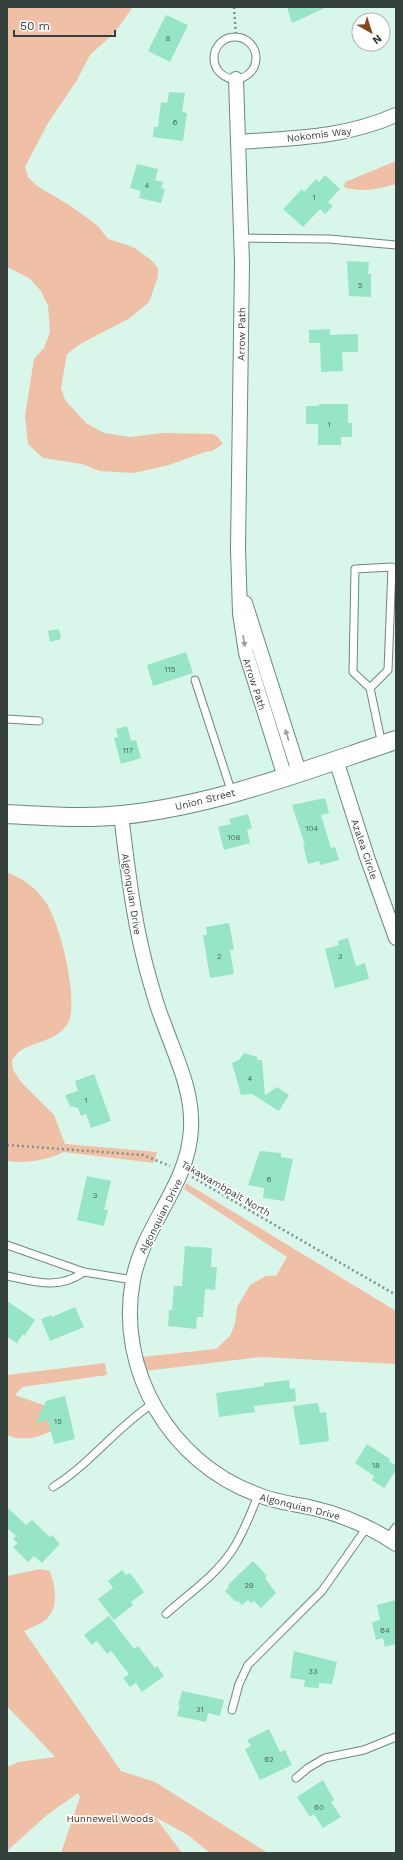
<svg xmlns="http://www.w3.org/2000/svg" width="403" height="1860" font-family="'Work Sans',sans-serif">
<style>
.green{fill:#efbfa6}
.building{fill:#96e5c7}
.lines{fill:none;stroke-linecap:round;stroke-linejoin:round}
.service-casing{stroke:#6c887d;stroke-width:9}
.minor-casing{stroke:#6c887d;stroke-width:16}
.tertiary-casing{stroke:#6c887d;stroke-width:20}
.path{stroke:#7e938a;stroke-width:2.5;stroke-dasharray:2 3;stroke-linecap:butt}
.service{stroke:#fff;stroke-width:7}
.minor{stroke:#fff;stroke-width:14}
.tertiary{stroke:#fff;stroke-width:18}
.oneway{fill:#9aa09d}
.labels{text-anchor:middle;stroke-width:3.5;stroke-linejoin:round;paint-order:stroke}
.number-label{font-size:8px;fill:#4c695e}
.street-label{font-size:10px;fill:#34403b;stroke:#fff}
.park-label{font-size:10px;fill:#51270f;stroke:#fff}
</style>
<rect width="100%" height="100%" fill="#d8f7ea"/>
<g class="green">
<polygon points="7,7 133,7 115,32 90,55 77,80 48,123 25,167 28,177 37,186 69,205 97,225 108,239 133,247 150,259 158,268 158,277 149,302 130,318 80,344 67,354 61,388 65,400 86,423 104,433 130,437 163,433 213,434 218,437 223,444 212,451 205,452 169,465 134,473 100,471 82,464 43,458 28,444 25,416 34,359 44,348 50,332 48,306 41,291 29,278 7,267"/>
<path d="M396,161V184C379,189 361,193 344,187L345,182Z"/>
<path d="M7,872C24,880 33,885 45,901C60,922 78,996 69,1021C62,1038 37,1042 23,1049C19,1051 15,1056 12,1060L13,1070L21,1082L54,1115L65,1144L157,1152L154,1163L64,1152C46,1160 27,1164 7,1161Z"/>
<polygon points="186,1183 396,1311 396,1364 261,1357 145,1371 142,1357 216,1349 230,1336 235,1324 237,1307 250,1285 266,1276 276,1276 287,1257 184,1189"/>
<path d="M105,1363L107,1375L22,1387L15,1395L49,1407L65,1424C47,1434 28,1444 7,1435V1375Z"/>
<path d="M40,1569L50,1571C56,1589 60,1612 41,1623C36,1626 29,1628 24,1631L121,1771L155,1782L268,1853H210L188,1835L155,1817L182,1853H61L80,1797L78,1793L47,1815L7,1851V1767L18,1762L55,1757L7,1706V1576Z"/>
</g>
<g class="building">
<polygon points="287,7 327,7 292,23"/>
<polygon points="166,15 188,25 170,62 148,51"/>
<polygon points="169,92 185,93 182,112 187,113 183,141 153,137 154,127 158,127 161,102 167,103"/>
<polygon points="137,164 158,169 155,180 163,182 161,188 165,189 161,203 139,198 141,191 130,188"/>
<polygon points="325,175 340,189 328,202 333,206 325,214 320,209 303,227 283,209 302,189 304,192 316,179 319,182"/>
<polygon points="347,261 369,262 368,274 371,274 371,297 349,296"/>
<polygon points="330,329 330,335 358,334 358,352 342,352 343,371 321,372 320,343 309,343 309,330"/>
<polygon points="319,404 348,404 348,423 352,423 352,437 341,437 341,445 318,445 318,424 306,424 306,406 319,406"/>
<polygon points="59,629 61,639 50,642 48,631"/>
<polygon points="186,652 193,673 153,686 147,665"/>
<polygon points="127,726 131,741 136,740 141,758 121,764 114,738 118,737 116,729"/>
<polygon points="325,798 329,813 321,815 331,848 335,847 339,860 320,865 319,861 308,864 303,845 305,845 292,805"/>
<polygon points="248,814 252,828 247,830 250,843 224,850 218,827 231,824 229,819"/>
<polygon points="229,923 234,950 230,950 234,974 210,978 203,935 207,935 206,927"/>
<polygon points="348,938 356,966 365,963 369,979 335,988 325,949 339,945 338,941"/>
<polygon points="244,1053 257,1057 258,1060 262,1060 265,1095 277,1087 289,1095 279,1111 252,1094 241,1095 232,1063 240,1059"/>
<polygon points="94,1074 111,1121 91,1128 86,1114 81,1116 78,1108 70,1106 65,1095 78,1091 75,1081"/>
<polygon points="260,1151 281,1153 281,1157 293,1159 284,1201 263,1198 264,1188 248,1185"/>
<polygon points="87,1176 111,1181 104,1210 108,1210 104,1226 77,1220"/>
<polygon points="185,1246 212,1248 211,1267 217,1267 215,1290 205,1289 203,1317 197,1317 196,1329 168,1326 169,1310 172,1310 174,1286 182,1286"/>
<polygon points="7,1301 35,1320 25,1335 23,1334 17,1343 7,1337"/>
<polygon points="75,1307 84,1327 50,1341 41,1319 51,1315 52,1317"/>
<polygon points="289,1380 290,1389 295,1388 296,1401 254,1406 255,1412 219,1417 216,1393 264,1386 264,1383"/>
<polygon points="65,1396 75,1439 54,1444 48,1420 36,1423 46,1401"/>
<polygon points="318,1403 320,1413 326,1412 329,1441 300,1445 293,1406"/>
<polygon points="367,1444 390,1459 389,1461 396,1466 396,1470 384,1488 372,1480 374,1476 355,1463"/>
<polygon points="7,1507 26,1525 32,1520 50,1537 52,1535 60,1544 42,1563 34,1556 28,1562 13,1547 18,1543 13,1539 16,1536 7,1528"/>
<polygon points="253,1561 267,1576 265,1578 276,1593 261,1608 254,1601 251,1603 248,1600 242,1605 238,1601 236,1602 225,1591 229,1587 228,1585"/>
<polygon points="122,1570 126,1575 130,1573 144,1592 131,1602 133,1605 114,1620 98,1599 113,1588 108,1581"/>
<polygon points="396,1600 396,1644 385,1647 383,1638 376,1640 372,1622 380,1620 377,1605"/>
<polygon points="109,1616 134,1649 138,1646 155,1668 157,1666 164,1676 142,1692 136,1683 130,1687 123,1678 129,1674 111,1651 107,1654 97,1641 92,1645 84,1635"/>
<polygon points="294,1651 337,1662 332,1684 319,1683 319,1688 304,1687 305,1680 290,1678"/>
<polygon points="182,1691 224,1700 220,1716 208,1713 206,1722 177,1716 180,1705 178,1705"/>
<polygon points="269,1729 280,1752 285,1750 292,1765 260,1780 245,1749 251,1746 247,1740"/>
<polygon points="323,1780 334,1800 331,1802 341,1817 323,1828 314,1814 310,1817 297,1797"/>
</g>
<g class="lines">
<g class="service-casing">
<g id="service">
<circle cx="235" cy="58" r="21"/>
<polyline points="241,238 329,239 396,245"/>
<polyline points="195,680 232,793"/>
<polyline points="370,688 388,670 392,567 355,569 353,672 370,688 382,745"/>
<polyline points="7,719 39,721"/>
<polyline points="7,1245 84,1272 133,1280"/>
<path d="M7,1276C35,1282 58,1290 84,1272"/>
<path d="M53,1487C89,1465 116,1428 152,1404"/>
<polyline points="388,1538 396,1527"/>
<path d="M166,1614C188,1594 215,1576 231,1552C243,1535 250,1514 258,1496"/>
<polyline points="232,1710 239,1684 248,1665 322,1591 367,1527"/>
<polyline points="296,1778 308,1768 325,1758 364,1750 396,1737"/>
</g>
</g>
<g class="minor-casing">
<g id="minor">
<polyline points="236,79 242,263 238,549 240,613 246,653 285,777"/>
<path d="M239,142C296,138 343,138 396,115"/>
<polyline points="245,603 299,772"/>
<polyline points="336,760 367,857 396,938"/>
<path d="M121,815C128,871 134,927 150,981C154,995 158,1010 164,1024C176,1058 193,1091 191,1128C189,1185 143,1225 133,1280C116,1370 170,1462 256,1494C274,1502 294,1504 313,1508C343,1515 371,1527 396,1544"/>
</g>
</g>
<g class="tertiary-casing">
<path id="tertiary" d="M7,814C45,816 84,819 122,815C217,805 306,770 396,740"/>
</g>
<g class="path">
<polyline points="234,7 236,36"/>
<polyline points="7,1145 143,1155 170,1166"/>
<polyline points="192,1177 396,1295"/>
</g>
<use href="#service" class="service"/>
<use href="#minor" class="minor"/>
<use href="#tertiary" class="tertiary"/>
</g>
<defs><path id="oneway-solid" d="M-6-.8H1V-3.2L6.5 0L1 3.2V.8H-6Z"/></defs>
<g class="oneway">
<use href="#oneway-solid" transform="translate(244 641) rotate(80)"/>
<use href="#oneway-solid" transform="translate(287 735) rotate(-108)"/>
</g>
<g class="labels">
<g class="number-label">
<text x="168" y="41">8</text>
<text x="175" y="125">6</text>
<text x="147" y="188">4</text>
<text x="314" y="200">1</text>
<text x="360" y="288">5</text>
<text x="329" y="427">1</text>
<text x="170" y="672">115</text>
<text x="128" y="753">117</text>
<text x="312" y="831">104</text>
<text x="234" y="840">108</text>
<text x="219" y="959">2</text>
<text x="340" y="959">3</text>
<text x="250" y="1081">4</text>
<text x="86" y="1103">1</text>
<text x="269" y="1182">6</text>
<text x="95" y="1198">3</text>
<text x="58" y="1424">15</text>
<text x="376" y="1468">18</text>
<text x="249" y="1588">29</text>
<text x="385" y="1633">64</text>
<text x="313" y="1674">33</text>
<text x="200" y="1712">31</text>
<text x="269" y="1762">62</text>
<text x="319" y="1810">60</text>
</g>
<g class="street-label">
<text transform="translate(319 134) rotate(-7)" y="4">Nokomis Way</text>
<text transform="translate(241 334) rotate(-89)" y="4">Arrow Path</text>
<text transform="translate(255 684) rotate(72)" y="4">Arrow Path</text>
<text transform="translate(205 799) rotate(-14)" y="4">Union Street</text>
<text transform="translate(365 849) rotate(71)" y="4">Azalea Circle</text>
<text transform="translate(132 894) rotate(81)" y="4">Algonquian Drive</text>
<text transform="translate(226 1188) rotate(30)" y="4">Takawambpait North</text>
<text transform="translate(160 1216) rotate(-63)" y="4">Algonquian Drive</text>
<text transform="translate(300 1506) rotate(14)" y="4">Algonquian Drive</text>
</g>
<g class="park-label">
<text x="110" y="1822">Hunnewell Woods</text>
</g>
</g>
<rect width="403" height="1860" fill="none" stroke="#34403b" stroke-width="16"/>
<g transform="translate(371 32) rotate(141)"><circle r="19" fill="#ffffff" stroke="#aeb3b1"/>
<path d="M0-3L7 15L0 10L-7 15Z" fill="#8a441c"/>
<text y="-6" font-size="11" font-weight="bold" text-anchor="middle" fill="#34403b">N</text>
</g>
<path d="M14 30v6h101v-6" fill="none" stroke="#34403b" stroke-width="2"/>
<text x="20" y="30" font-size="12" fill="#34403b" stroke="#ffffff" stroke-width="3" paint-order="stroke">50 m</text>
</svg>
